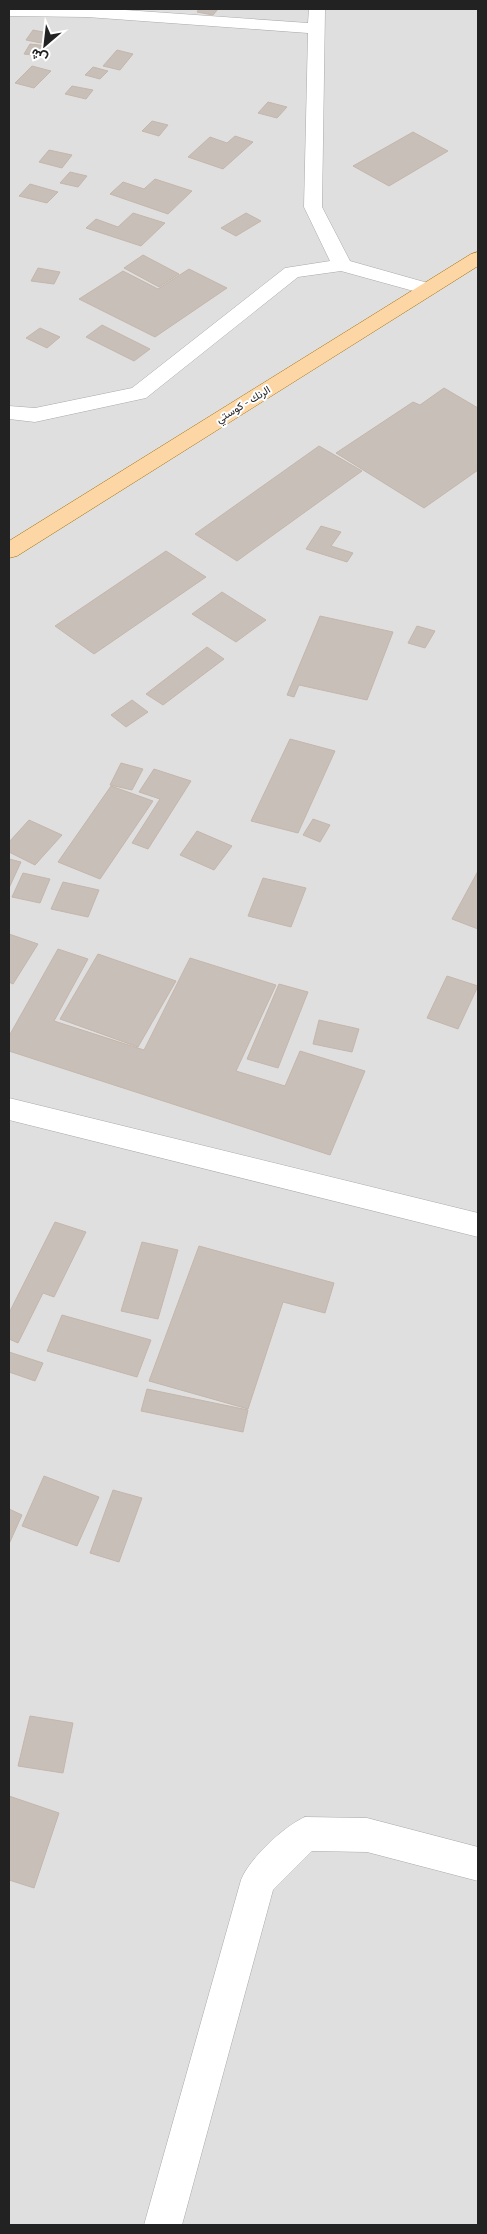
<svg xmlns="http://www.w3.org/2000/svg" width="487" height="2234" font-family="'Open Sans',Vazirmatn,sans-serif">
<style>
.residential{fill:#e0dfdf}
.building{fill:#c7bfb8;stroke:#c4b6ab}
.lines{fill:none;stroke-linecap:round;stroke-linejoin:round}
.minor-casing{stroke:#a9a9a9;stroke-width:1}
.major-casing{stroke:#a06b00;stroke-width:1}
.minor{fill:#fff;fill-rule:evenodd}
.major{fill:#fcd6a4;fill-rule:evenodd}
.labels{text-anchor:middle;stroke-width:4;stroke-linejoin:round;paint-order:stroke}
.far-street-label{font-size:11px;fill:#222;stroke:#fff}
</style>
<rect width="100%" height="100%" fill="#f2efe9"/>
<rect class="residential" x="9" y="9" width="469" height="2216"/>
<g class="building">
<polygon points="199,9 218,9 213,15 197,12"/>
<polygon points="33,30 48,33 41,43 26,40"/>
<polygon points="30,44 48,46 42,56 24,54"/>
<polygon points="117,50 133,54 120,70 103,66"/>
<polygon points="32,66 51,71 34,88 15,83"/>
<polygon points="93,67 108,71 100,79 85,75"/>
<polygon points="72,86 93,90 86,99 65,94"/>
<polygon points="268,102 287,107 277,118 258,113"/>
<polygon points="152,121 168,125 159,136 142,131"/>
<polygon points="413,132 448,151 389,186 353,166"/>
<polygon points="235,136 253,142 223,169 188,157 210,137 227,143"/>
<polygon points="49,150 72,155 62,168 39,162"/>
<polygon points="70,172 87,176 78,187 60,183"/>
<polygon points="155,179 192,191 168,214 110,194 123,182 144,189"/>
<polygon points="30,184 58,192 47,203 19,196"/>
<polygon points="133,213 165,223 141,246 86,228 96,219 118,227"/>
<polygon points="246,213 261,221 236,236 221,228"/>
<polygon points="143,255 179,274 159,287 124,268"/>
<polygon points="38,268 60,272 54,284 31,281"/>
<polygon points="189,269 227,288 155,337 79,299 123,271 158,289"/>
<polygon points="102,325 150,349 134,361 86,337"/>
<polygon points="40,328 60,337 47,348 26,338"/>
<polygon points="444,388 478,408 478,470 424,508 336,453 413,402 420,405"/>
<polygon points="319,446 362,471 237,561 195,534"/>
<polygon points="321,526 341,532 331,546 353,553 347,562 306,549"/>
<polygon points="166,551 206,577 94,654 55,626"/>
<polygon points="222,592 266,620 236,642 192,614"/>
<polygon points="320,616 393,632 367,700 299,685 294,697 287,695"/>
<polygon points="417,626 435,631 425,648 408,643"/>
<polygon points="207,647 224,659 163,705 146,694"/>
<polygon points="132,700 148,712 126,727 111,715"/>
<polygon points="290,739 335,751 298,833 251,821"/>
<polygon points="121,763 143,769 132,790 110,785"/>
<polygon points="154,769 191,781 148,849 132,843 160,799 139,792"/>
<polygon points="111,786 153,801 100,879 58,862"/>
<polygon points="313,819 330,825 320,842 303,835"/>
<polygon points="29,820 62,835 35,865 9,852 9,842"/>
<polygon points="197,831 232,846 214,870 180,855"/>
<polygon points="9,859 21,862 9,888"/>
<polygon points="478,871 478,929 452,919"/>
<polygon points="23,873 50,879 40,903 12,897"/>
<polygon points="263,878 306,888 291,927 248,916"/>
<polygon points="63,882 99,890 88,917 51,909"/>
<polygon points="9,934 38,944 13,984 9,982"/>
<polygon points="58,949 88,959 54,1021 144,1050 190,958 276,985 236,1071 285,1086 300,1051 365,1071 330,1155 9,1051 9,1036"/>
<polygon points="98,954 176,981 138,1047 60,1019"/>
<polygon points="447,976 478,986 458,1029 427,1018"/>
<polygon points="279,984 308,992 278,1068 247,1059"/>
<polygon points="319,1020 359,1029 352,1052 313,1044"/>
<polygon points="55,1222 86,1232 54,1297 43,1293 18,1343 9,1339 9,1313"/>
<polygon points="142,1242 178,1250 158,1319 121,1311"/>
<polygon points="199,1246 334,1283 325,1313 283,1302 248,1409 149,1381"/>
<polygon points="62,1315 151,1340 137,1377 47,1351"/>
<polygon points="9,1352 43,1363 35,1381 9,1372"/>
<polygon points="147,1389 248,1410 243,1432 141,1411"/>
<polygon points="44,1476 99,1497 77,1546 22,1526"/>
<polygon points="113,1490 142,1498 119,1562 90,1553"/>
<polygon points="9,1509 22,1515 9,1544"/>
<polygon points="30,1716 73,1723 63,1773 18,1766"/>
<polygon points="9,1796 59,1813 34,1888 9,1880"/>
</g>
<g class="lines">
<g class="minor-casing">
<g id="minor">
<polygon points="9,9 111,9 308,23 309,9 325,9 322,207 350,261 435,285 438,289 435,293 428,295 341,271 298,277 146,398 35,422 9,419 9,406 35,408 132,388 285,268 330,261 304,207 308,33 87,17 9,16"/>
<polygon points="9,1098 478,1213 478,1237 9,1120"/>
<path d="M305,1817L367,1818L478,1847V1881L367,1852L312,1851L273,1890L182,2225H144L241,1880C249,1859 284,1826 305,1817Z"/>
</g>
</g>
<g class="major-casing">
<polygon id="major" points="478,252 478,266 17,556 9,558 9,541 471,254"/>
</g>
<use href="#minor" class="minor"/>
<use href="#major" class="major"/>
</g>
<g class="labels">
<g class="far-street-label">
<text transform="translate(243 404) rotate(-31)" y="4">الرنك - كوستي</text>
</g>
</g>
<rect width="487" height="2234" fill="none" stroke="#222222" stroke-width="20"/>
<g transform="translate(45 45) rotate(208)" stroke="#ffffff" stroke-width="4" paint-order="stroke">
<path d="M0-4L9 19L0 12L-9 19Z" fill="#222222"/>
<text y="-8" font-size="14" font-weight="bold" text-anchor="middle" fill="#222222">ش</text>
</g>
</svg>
